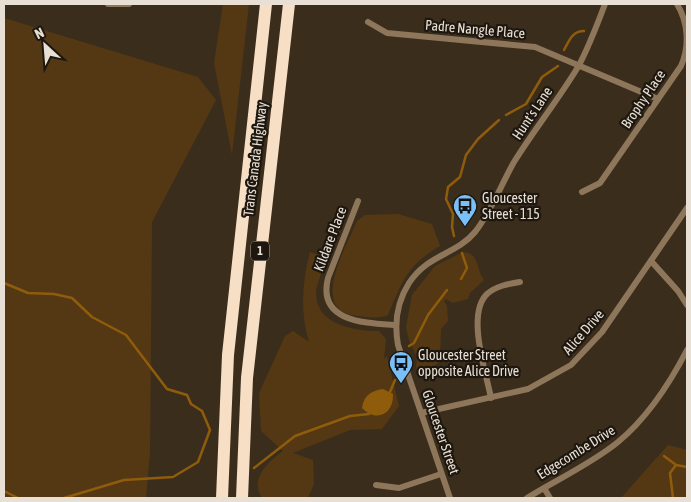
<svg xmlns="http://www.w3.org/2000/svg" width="691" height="502" font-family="'Asap Condensed',sans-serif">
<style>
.green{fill:#543813}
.water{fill:#8f5c0c}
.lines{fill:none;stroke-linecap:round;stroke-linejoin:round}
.stream{stroke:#8f5c0c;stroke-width:2.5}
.street{stroke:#8e765b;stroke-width:6}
.highway{stroke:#f6dfc4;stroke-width:12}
.labels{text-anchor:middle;stroke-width:4.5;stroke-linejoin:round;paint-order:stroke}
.shield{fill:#1d170f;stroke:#aca49a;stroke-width:1}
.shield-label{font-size:12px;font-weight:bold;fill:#e9e0d5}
.street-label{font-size:14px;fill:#e9e0d5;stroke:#1d170f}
.poi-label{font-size:14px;fill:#e9e0d5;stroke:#1d170f;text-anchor:start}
</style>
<rect width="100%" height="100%" fill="#3b2d1c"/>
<g class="green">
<polygon points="223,4 249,4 232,155 214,63"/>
<polygon points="4,18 198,77 216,100 152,222 150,452 146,498 4,498"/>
<path d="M398,214L432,224L440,246C407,265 402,282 388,315C379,319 368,317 358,316C307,312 347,246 357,221L365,215Z"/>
<path d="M310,252L327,258C324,268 317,282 316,292C315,325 355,331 379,331L386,339L384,359L387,356L399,406L382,429L350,430L293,453L313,460L314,484L308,498H262C249,479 268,462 283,451L261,431L259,393L285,336L293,331L309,342C300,312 302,282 310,252Z"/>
<path d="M463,252C480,253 476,270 484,280L470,293L468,299L453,303L446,299L444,301L447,306L448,321L441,329L440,361L431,369L427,366L416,370L417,357L409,340L406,327L412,295L435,266Z"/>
<polygon points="668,445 687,450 687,498 621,498"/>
</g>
<path class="water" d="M383,389L393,394C394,414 376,423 362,408C364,395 371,391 383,389Z"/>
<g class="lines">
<g class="stream">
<path d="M564,50C569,41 572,31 584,31"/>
<polyline points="506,115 526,104 542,77 558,66"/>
<polyline points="454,236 452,227 453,214 446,199 448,187 460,177 466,155 478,139 499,120"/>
<polyline points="461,279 467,268 462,253"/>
<polyline points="4,283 28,293 54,294 72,298 92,317 126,335 167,389 187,395 191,404 202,411 210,430 198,462 173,477 124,480 64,498"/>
<polyline points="409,346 414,343 428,315 447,290"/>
<polyline points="390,392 395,380"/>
<polyline points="664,456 676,465 687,467"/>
<polyline points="254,468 295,436 350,416 369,414"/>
<polyline points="4,491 18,498"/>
<polyline points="673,498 670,473 676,465"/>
</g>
<g class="street">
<polyline points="108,4 129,4"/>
<polyline points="368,22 387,33 535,47 658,99"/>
<path d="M582,192L600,183L681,66C690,46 688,22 677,4"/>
<path d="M358,201L328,278C317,322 365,323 395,325"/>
<polyline points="651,261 678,291 687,305"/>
<path d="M491,398C486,372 466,314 487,294C496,286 508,284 520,282"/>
<polyline points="421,413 528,389 571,365 602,332 687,208"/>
<polyline points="376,485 399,488 441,474"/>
<polyline points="544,488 550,498"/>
<path d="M450,498L398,345C394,323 397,302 409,283C428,254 456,255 475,232C491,212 501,185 514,162C534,130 558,100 578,67C589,47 597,25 605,4"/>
<path d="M527,498C556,480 591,464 618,442C647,418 670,383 687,350"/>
</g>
<g class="highway">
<polyline points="222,498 228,355 266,4"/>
<polyline points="242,498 247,378 289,4"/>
</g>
</g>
<defs>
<g id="bus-pin" transform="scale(1.25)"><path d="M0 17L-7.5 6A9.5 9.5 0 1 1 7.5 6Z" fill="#7abff8" stroke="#1d170f"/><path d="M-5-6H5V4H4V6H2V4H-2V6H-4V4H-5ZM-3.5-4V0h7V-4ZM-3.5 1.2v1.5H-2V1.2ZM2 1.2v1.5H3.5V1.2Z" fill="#111"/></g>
</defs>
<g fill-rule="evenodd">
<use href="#bus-pin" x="465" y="206"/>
<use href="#bus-pin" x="401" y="363"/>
</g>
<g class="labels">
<rect class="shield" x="251" y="241.5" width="18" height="19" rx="4"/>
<g class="shield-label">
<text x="260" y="255">1</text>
</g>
<g class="street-label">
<text transform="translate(475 29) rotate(5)" y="5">Padre Nangle Place</text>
<text transform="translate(643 99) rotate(-56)" y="5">Brophy Place</text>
<text transform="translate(532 113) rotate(-56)" y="5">Hunt's Lane</text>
<text transform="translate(255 159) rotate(-83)" y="5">Trans Canada Highway</text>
<text transform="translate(330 239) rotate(-69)" y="5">Kildare Place</text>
<text transform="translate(583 332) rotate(-49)" y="5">Alice Drive</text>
<text transform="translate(441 432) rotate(71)" y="5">Gloucester Street</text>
<text transform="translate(576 452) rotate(-32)" y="5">Edgecombe Drive</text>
</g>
<g class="poi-label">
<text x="482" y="203">Gloucester<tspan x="482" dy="16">Street - 115</tspan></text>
<text x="418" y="360">Gloucester Street<tspan x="418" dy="16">opposite Alice Drive</tspan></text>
</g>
</g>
<rect width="691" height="502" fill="none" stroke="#e9e0d5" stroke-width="10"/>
<g transform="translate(45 45) rotate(334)" stroke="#1d170f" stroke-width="4" paint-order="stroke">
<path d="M0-4L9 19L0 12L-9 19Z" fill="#e9e0d5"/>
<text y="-8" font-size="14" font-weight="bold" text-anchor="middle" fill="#e9e0d5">N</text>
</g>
</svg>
